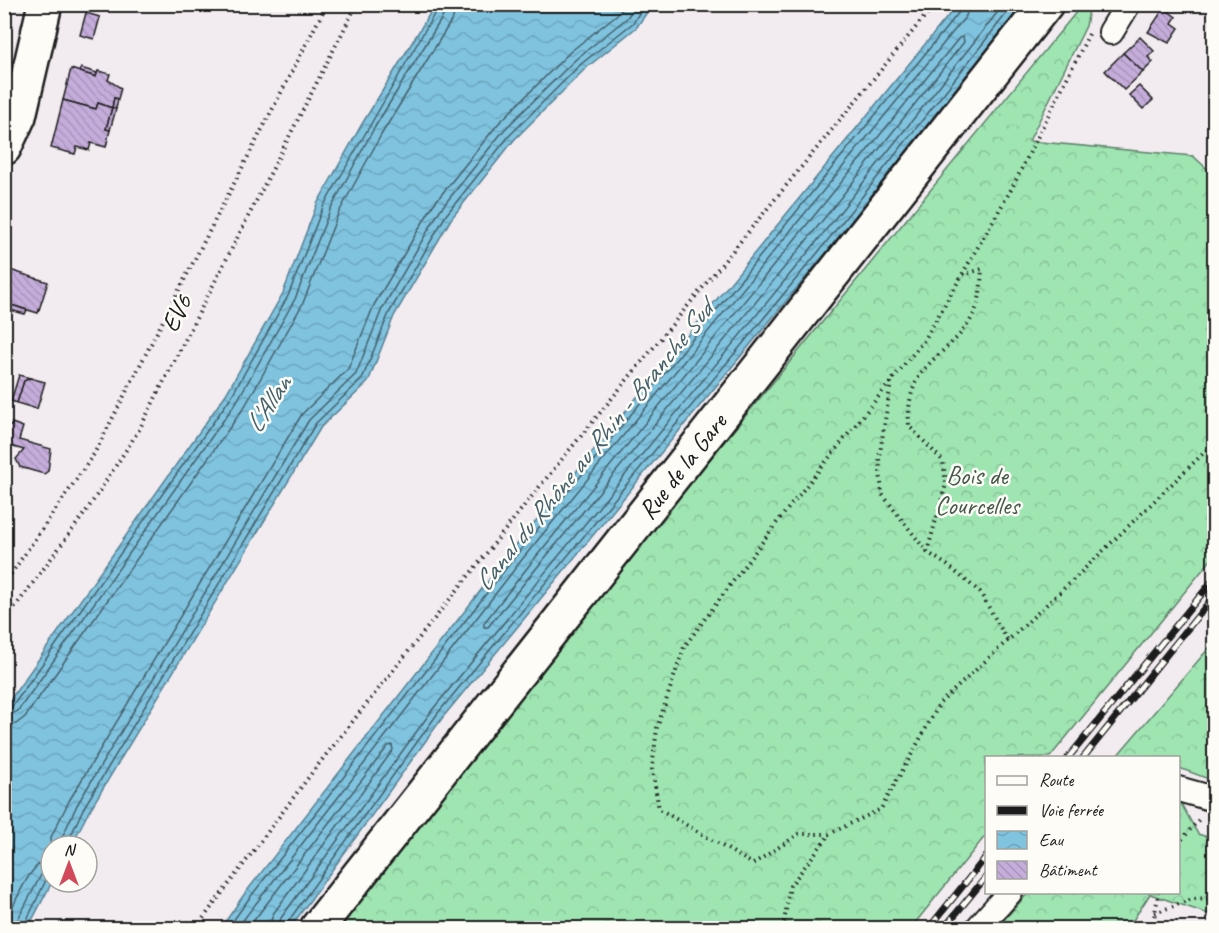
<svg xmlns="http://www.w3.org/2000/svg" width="1219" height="933" font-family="Caveat,sans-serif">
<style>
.forest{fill:url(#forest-crowns);stroke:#5d8067;stroke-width:1.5}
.water{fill:url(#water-waves);stroke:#578091;stroke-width:1.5}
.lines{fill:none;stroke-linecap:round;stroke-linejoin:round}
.shore{stroke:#445f6a;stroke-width:1.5}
.building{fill:url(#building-back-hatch);stroke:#1c1c1c;stroke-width:1.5}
.minor-casing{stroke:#1c1c1c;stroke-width:28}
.secondary-casing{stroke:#1c1c1c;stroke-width:38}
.path{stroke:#1c1c1c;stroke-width:4;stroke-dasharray:1.5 4.5;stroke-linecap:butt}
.minor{stroke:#fdfcf7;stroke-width:24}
.secondary{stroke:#fdfcf7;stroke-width:33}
.rail-casing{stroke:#1c1c1c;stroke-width:7}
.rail{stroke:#fdfcf7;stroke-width:4.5;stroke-dasharray:14;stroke-linecap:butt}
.labels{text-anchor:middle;stroke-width:5;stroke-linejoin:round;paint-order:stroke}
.street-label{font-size:26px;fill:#1c1c1c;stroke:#fdfcf7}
.park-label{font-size:26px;fill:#435849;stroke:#fdfcf7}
.water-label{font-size:27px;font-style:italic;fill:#445f6a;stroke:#fdfcf7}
</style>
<defs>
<pattern id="forest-crowns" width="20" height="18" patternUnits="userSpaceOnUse" patternTransform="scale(1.5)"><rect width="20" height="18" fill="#9ee5b2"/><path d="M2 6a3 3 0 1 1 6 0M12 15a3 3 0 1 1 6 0" fill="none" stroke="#88c498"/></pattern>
<pattern id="water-waves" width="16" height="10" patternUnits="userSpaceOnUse" patternTransform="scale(1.5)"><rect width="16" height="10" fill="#7fc3df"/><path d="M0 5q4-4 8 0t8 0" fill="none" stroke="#6da7bf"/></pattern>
<pattern id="building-back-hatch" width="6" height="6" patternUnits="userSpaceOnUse" patternTransform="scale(1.5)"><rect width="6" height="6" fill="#c5addb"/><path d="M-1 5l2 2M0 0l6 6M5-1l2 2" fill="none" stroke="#a994bb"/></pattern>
</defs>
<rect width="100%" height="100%" fill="#f2ecf1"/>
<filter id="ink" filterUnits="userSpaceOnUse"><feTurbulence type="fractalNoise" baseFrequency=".0167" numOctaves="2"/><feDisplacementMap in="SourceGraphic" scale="12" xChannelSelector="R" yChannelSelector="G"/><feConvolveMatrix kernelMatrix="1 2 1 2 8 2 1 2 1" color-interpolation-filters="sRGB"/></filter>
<g filter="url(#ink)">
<g class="forest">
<polygon points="1082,5 1090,5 1086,26 1029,141 1193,156 1214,175 1214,556 1050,757 986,758 986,835 911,928 331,928 462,762"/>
<polygon points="1214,642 1214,781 1179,768 1178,758 1116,757"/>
<polygon points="1179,800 1198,834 1214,839 1214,916 1150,894 1128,928 997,928 1028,893 1178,892"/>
</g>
<g class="water">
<polygon points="435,5 652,5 637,27 585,69 514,140 451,219 394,316 368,382 321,427 88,813 71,846 51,846 52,882 28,928 5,928 5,707 226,394 283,293 317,204 362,124"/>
<polygon points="957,5 1022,5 825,254 443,717 290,928 221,928 243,896 513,549"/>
</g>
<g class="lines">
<g class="shore">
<polygon points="963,37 964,42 807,240 488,627 484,627 484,623 531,563 959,38"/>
<polyline points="4,710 12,707 231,397 288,296 323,207 440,4"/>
<polyline points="4,717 18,711 237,401 295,299 330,210 373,130 445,13 447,4"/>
<polyline points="4,726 16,724 25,717 245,406 303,303 338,214 381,135 453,18 456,4"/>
<polyline points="58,846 77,805 309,420 356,374 382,309 440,210 504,130 576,59 627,18 636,4"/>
<polyline points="66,846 83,809 316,423 362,379 389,313 446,215 509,136 581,64 633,23 645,4"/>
<polyline points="51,853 51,837 69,801 302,414 348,369 374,305 433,205 498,124 570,52 620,12 625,4"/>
<path d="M7,928C7,915 25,879 35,868C39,863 45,861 51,859"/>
<polyline points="16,928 17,921 41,875 51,869"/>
<polyline points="23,928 46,880 51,876"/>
<polyline points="228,928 248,900 518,553 960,11 961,4"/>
<polyline points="237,928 524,557 966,16 969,4"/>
<polyline points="248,928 388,746 392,745 393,750 273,914 269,928"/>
<polyline points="278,928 281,918 433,709 814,245 1004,4"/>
<polyline points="285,928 287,923 438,713 820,250 1014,4"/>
</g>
</g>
<g class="building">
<polygon points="1164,8 1176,17 1172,23 1179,28 1169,43 1148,32"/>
<polygon points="86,13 100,17 94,39 80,35"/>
<polygon points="1140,37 1154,51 1148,57 1153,62 1143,72 1123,53"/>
<polygon points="1123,53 1143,72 1124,90 1105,71"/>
<polygon points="81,68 97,73 96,77 80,72"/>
<polygon points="71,69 96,77 98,71 110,74 108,80 121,88 118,99 114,98 112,108 98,103 96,109 63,100"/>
<polygon points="1139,86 1153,100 1143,109 1129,95"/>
<polygon points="114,98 118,99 116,109 112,108"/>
<polygon points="63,100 96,109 98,103 112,108 106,129 110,130 106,147 91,143 89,150 77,147 75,154 51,148"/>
<polygon points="112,108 116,109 110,130 106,129"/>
<polygon points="10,270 48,282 38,313 4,303 4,289"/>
<polygon points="11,305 27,310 25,314 10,310"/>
<polygon points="19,375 30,378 24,381 17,403 11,401"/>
<polygon points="30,378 45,382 37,409 17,403 24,381"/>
<polygon points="12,423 23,427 19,440 51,449 48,471 44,474 20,467 16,459 24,450 6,445 4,449 4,424 11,426"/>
</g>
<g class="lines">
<g class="minor-casing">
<g id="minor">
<polyline points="1111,32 1128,4"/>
<polyline points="1178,789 1214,799"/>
<polyline points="978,928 1010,892"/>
</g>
</g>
<g class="secondary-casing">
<g id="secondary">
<polyline points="4,148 19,116 45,4"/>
<polyline points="317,928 1046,4"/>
</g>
</g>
<g class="path">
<polyline points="1089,34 1012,188 925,339 778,521 684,647 657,728 652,769 659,809 753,864 799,834 829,834 881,809 940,703 1071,582 1214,443"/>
<polyline points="891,382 879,459 882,494 927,552 947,565 980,592 1008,641"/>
<path d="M927,552L946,484L943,461L909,426C904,355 959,357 977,306C981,295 981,281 982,269L962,275"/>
<polyline points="4,584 94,454 327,4"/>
<polyline points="4,622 87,510 139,430 357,4"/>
<polyline points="1178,844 1201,817"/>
<polyline points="1155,913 1192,899 1214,898"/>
<polyline points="196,928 314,770 540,486 935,4"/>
<polyline points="783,928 790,886 829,835"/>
<polyline points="1152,928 1159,892"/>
</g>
<use href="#minor" class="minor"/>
<use href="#secondary" class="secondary"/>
<g class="rail-casing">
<g id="rail">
<polyline points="1068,758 1214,579"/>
<polyline points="1083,758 1214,596"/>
<polyline points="929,928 986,857"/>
<polyline points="944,928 986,877"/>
</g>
</g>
<use href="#rail" class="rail"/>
</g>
</g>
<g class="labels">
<g class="street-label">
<text transform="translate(176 313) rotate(-63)" y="9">EV6</text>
<text transform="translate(682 466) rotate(-52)" y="9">Rue de la Gare</text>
</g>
<g class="park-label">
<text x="977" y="484">Bois de<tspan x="977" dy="30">Courcelles</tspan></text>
</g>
<g class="water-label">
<text transform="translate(268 404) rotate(-57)" y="9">L'Allan</text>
<text transform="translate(593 446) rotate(-51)" y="9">Canal du Rhône au Rhin - Branche Sud</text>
</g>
</g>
<rect width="1219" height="933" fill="none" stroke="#fdfcf7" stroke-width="24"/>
<rect x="12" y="12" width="1195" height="909" fill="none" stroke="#1c1c1c" stroke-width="2" filter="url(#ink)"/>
<rect x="985" y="756" width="195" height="138" fill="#fdfcf7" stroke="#a3a29f" stroke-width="1.5"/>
<rect x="997" y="776" width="30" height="9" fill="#fdfcf7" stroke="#a3a29f" stroke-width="1.5"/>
<text x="1039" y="786" font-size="18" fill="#1c1c1c">Route</text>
<rect x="997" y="806" width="30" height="9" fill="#1c1c1c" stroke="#a3a29f" stroke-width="1.5"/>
<text x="1039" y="816" font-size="18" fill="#1c1c1c">Voie ferrée</text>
<rect x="997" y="831" width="30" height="18" fill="url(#water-waves)" stroke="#a3a29f" stroke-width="1.5"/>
<text x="1039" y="846" font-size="18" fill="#1c1c1c">Eau</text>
<rect x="997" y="861" width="30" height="18" fill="url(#building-back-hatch)" stroke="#a3a29f" stroke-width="1.5"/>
<text x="1039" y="876" font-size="18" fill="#1c1c1c">Bâtiment</text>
<g transform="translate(69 864)"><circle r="28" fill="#fdfcf7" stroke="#a3a29f" stroke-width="1.5"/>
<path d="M0-4.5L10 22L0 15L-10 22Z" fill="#d1495b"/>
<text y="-9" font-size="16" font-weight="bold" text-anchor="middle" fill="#1c1c1c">N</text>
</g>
</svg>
